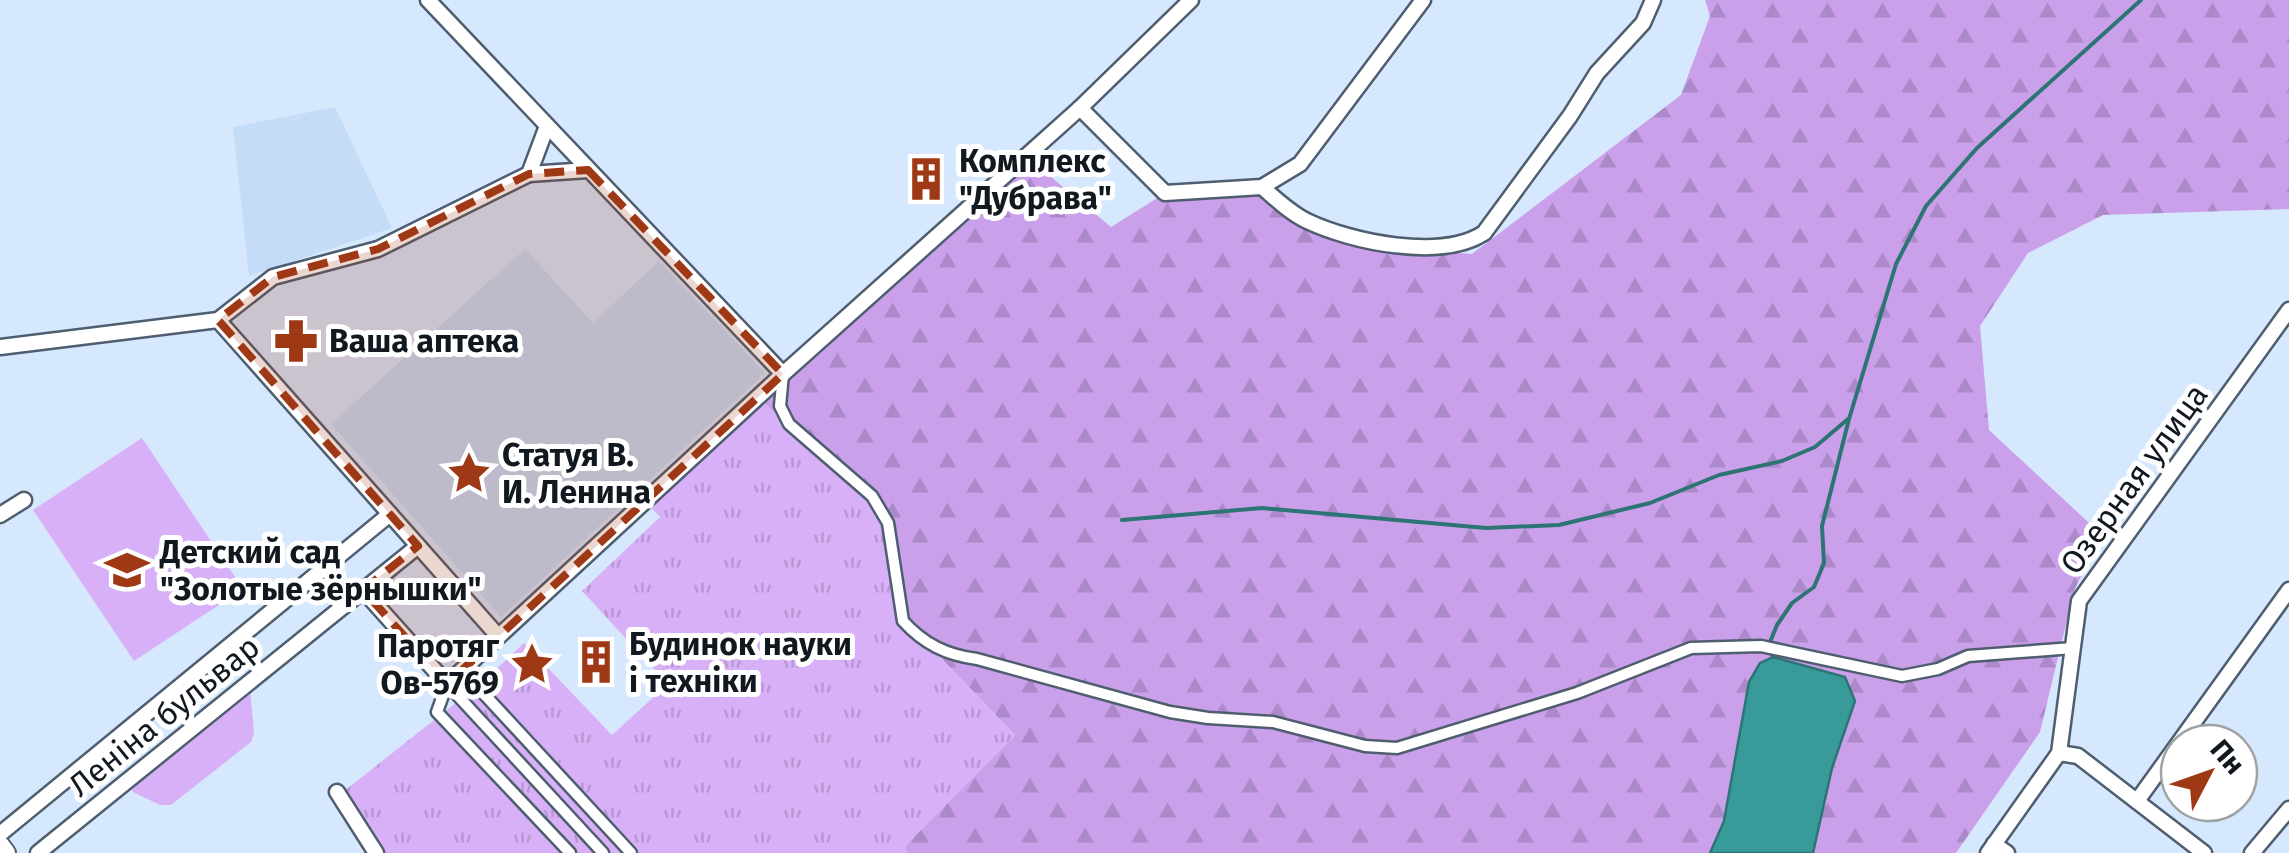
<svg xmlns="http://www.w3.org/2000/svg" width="2289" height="853" font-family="'Fira Sans',sans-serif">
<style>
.built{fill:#c5dcf7}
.green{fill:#d8b0f7}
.forest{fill:url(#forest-firs)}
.park{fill:url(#park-tufts)}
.water{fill:#389b99;stroke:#2d7474;stroke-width:2.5}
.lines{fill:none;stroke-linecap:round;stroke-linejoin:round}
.stream{stroke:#2d7474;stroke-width:4}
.pedestrian-casing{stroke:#4e5e6f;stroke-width:15}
.minor-casing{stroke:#4e5e6f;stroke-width:19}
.secondary-casing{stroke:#4e5e6f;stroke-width:22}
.pedestrian{stroke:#fff;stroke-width:10}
.minor{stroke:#fff;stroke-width:14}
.secondary{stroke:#fff;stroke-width:18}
.marked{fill:#9f3815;fill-opacity:0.2;stroke:#9f3815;stroke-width:8;stroke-dasharray:20 12;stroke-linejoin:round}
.labels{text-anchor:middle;stroke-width:10;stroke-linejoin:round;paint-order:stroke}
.poi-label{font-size:32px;font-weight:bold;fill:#12181f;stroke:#fff;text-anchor:start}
.street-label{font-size:32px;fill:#12181f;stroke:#fff}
</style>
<defs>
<pattern id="forest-firs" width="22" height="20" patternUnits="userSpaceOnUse" patternTransform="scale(2.5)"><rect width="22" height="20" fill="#caa0ea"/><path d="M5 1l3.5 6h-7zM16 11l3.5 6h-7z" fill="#ac89c8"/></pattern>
<pattern id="park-tufts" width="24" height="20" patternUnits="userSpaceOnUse" patternTransform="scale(2.5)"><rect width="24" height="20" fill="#d8b0f7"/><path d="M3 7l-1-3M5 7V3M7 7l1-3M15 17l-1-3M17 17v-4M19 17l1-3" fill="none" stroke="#b897d3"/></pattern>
</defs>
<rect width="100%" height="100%" fill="#d6e8fd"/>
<g class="built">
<polygon points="335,107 392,228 249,276 233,127"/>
<polygon points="525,249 593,323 659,261 765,373 501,617 331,424"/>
</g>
<g class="green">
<polygon points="142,438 243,589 134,661 33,510"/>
<polygon points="250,688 254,733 251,742 171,805 160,805 133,792 131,787"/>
</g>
<polygon class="forest" points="1705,0 2289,0 2289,209 2103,215 2028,253 1980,326 1989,430 2101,534 2074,591 2040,732 1956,853 907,853 905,846 1015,735 940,657 902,624 854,485 764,403 1033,162 1111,227 1162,195 1258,194 1324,236 1405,249 1472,254 1681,95 1710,16"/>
<polygon class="park" points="764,403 854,486 880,517 902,624 940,657 1015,735 905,846 907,853 381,853 343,792 486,679 524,643 612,735 668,684 582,591 660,517 650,506"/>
<polygon class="water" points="1773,657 1845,677 1855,701 1832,768 1813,853 1710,853 1724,821 1749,682 1760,663"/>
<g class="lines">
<g class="stream">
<polyline points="1122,520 1262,508 1486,528 1559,525 1650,503 1719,475 1782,461 1815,447 1848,419"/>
<polyline points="1773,657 1770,642 1777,625 1792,603 1814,587 1824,563 1822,526 1849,419 1896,264 1926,206 1977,148 2141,0"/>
</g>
<g class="pedestrian-casing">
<g id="pedestrian">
<path d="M783,374L780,406L789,424L872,496L888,523L903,621C924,644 946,655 977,659L1170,712L1208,718L1273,722L1365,746L1397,748L1577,693L1691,648L1761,646L1902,676L1938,669L1968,656L2073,648"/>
<polyline points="447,684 603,853"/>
<polyline points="570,853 437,712 447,684 472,681 631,853"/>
</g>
</g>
<g class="minor-casing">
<g id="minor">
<polyline points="428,0 783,374 1080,108 1191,0"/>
<polyline points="1080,108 1165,193 1262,187 1300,164 1423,0"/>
<polyline points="529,174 588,170"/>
<path d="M1262,187C1276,199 1290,213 1307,221C1351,242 1441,261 1484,233L1570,116L1597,73L1643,23L1653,0"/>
<polyline points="218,320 498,636"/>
<polyline points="0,347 218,320 273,277 378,249 529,174 547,126"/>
<polyline points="0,515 24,500"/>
<polyline points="363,590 447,684 783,374"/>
<polyline points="2059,753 2078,756 2204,853"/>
<polyline points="337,792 376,853"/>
<polyline points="2137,801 2289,590"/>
<polyline points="0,834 390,514"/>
<polyline points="1994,844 2007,853"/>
<polyline points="38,853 418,546"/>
<polyline points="1988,853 2059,753 2079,601 2289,310"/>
<polyline points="2252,853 2289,809"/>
</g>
</g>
<g class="secondary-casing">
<polyline id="secondary" points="0,845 6,853"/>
</g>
<use href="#pedestrian" class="pedestrian"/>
<use href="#minor" class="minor"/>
<use href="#secondary" class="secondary"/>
</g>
<path class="marked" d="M588,170L783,374L447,684L363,590L418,546L218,320L273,277L378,249L529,174Z"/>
<defs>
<g id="building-bare" transform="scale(3.45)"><path d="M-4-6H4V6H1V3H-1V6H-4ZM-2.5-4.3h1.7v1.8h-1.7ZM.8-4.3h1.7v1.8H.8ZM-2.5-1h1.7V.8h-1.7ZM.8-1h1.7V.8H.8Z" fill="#9f3815" stroke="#fff" stroke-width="2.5" paint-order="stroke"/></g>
<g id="pharmacy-bare" transform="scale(3.45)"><path d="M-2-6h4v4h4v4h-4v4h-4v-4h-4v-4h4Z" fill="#9f3815" stroke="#fff" stroke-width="2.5" paint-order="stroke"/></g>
<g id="sight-bare" transform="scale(3.45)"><path d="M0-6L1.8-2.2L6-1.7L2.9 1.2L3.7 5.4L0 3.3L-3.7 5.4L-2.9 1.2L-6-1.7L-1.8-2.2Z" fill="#9f3815" stroke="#fff" stroke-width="2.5" paint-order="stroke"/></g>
<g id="school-bare" transform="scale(3.45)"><path d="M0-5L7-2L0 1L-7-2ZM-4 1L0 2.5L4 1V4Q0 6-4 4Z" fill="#9f3815" stroke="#fff" stroke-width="2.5" paint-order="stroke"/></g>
</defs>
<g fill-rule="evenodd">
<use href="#building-bare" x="926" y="179"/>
<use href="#pharmacy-bare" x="296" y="341"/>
<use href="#sight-bare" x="469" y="473"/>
<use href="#school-bare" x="127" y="570"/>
<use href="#building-bare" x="596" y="662"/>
<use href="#sight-bare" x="532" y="664"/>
</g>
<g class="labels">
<g class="poi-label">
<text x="959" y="172">Комплекс<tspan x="959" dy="37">"Дубрава"</tspan></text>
<text x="329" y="352">Ваша аптека</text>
<text x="502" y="466">Статуя В.<tspan x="502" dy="37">И. Ленина</tspan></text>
<text x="160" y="563">Детский сад<tspan x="160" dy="37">"Золотые зёрнышки"</tspan></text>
<text x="629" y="655">Будинок науки<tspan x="629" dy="37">і техніки</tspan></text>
<text x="499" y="657" text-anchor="end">Паротяг<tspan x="499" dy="37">Ов-5769</tspan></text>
</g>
<g class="street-label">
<text transform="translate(2134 479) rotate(-54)" y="11">Озерная улица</text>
<text transform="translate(164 716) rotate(-39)" y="11">Леніна бульвар</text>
</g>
</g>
<g transform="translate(2209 773) rotate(49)"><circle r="48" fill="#ffffff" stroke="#a0a3a5" stroke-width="2.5"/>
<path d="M0-8L18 38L0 25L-18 38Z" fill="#9f3815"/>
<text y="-15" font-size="28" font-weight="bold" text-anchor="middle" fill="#12181f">Пн</text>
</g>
</svg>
